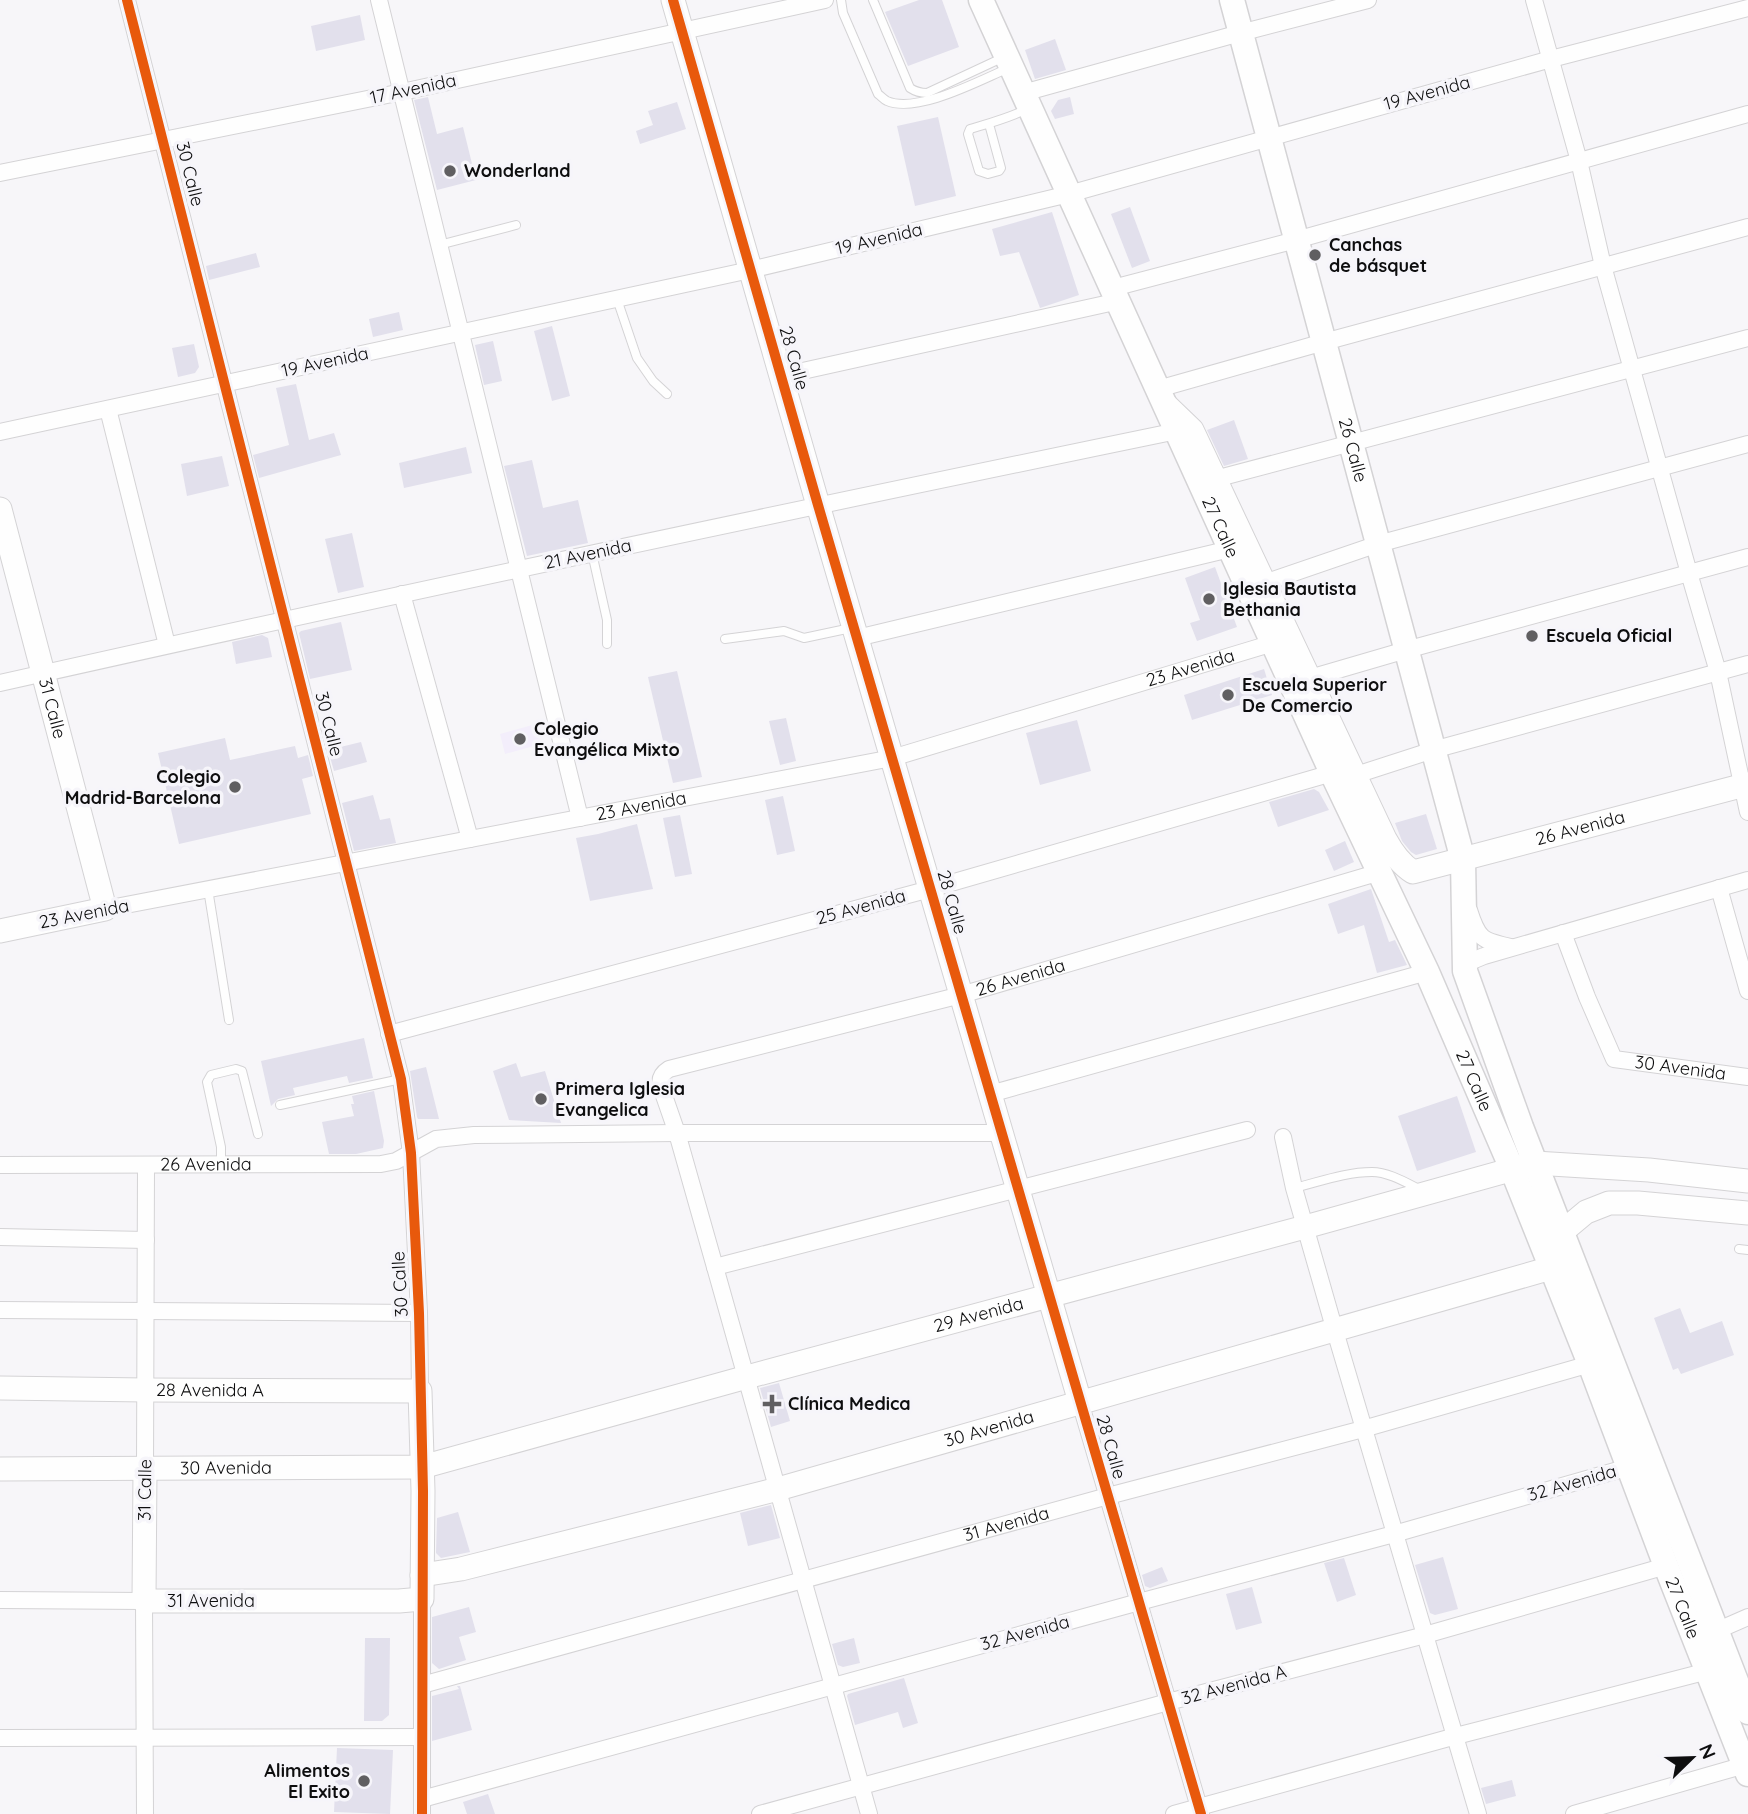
<svg xmlns="http://www.w3.org/2000/svg" width="1748" height="1814" font-family="Quicksand,sans-serif">
<style>
.industrial{fill:#f3eefb}
.building{fill:#e2e0ec}
.lines{fill:none;stroke-linecap:round;stroke-linejoin:round}
.lane-casing{stroke:#d4d3d5;stroke-width:10}
.street-casing{stroke:#d4d3d5;stroke-width:18}
.secondary-casing{stroke:#d4d3d5;stroke-width:25}
.primary-casing{stroke:#d4d3d5;stroke-width:27}
.lane{stroke:#fefefe;stroke-width:8}
.street{stroke:#fefefe;stroke-width:16}
.secondary{stroke:#fefefe;stroke-width:23}
.primary{stroke:#fefefe;stroke-width:24}
.cycleway-casing{stroke:#f6f5fa;stroke-width:15}
.cycleway{stroke:#e8590c;stroke-width:10}
.poi-dot{fill:#605f61;stroke:#f6f5fa;stroke-width:2.5}
.labels{text-anchor:middle;stroke-width:7;stroke-linejoin:round;paint-order:stroke}
.street-label{font-size:18px;fill:#0e0e0f;stroke:#f6f5fa}
.poi-label{font-size:18px;font-weight:bold;fill:#0e0e0f;stroke:#f6f5fa;text-anchor:start}
</style>
<rect width="100%" height="100%" fill="#f7f6f9"/>
<polygon class="industrial" points="536,724 541,744 505,754 500,734"/>
<g class="building">
<polygon points="919,0 942,0 959,47 908,66 885,12"/>
<polygon points="360,15 365,40 316,51 311,26"/>
<polygon points="1055,39 1066,70 1035,79 1025,50"/>
<polygon points="428,97 437,134 463,127 476,180 437,190 414,100"/>
<polygon points="1070,97 1074,114 1055,119 1051,111 1058,100"/>
<polygon points="677,102 686,129 640,144 636,131 653,125 648,111"/>
<polygon points="938,117 956,196 915,206 897,126"/>
<polygon points="1130,207 1150,261 1132,268 1111,214"/>
<polygon points="1052,212 1079,295 1040,308 1019,252 1000,256 992,229"/>
<polygon points="256,253 260,267 209,280 206,266"/>
<polygon points="399,312 403,330 373,337 369,319"/>
<polygon points="552,326 570,396 552,401 534,331"/>
<polygon points="493,341 502,381 484,385 475,345"/>
<polygon points="194,344 199,367 195,373 178,377 172,348"/>
<polygon points="296,384 309,440 334,433 341,455 259,478 253,455 289,445 276,388"/>
<polygon points="1234,420 1248,459 1224,466 1207,430"/>
<polygon points="466,447 472,473 404,488 399,463"/>
<polygon points="222,456 229,486 187,496 181,464"/>
<polygon points="532,460 543,508 578,500 588,543 527,556 504,466"/>
<polygon points="352,533 364,587 338,593 325,539"/>
<polygon points="1215,567 1237,627 1197,641 1190,623 1200,620 1185,578"/>
<polygon points="341,622 352,670 310,679 299,633 301,631"/>
<polygon points="262,635 268,638 272,657 236,664 232,642"/>
<polygon points="1264,669 1272,695 1192,720 1184,695"/>
<polygon points="677,671 702,777 673,783 648,677"/>
<polygon points="786,718 796,761 780,765 769,721"/>
<polygon points="1077,720 1091,771 1040,785 1026,733"/>
<polygon points="225,738 230,760 295,746 298,758 308,755 313,776 302,779 311,814 179,844 158,753"/>
<polygon points="361,742 367,762 334,771 328,750"/>
<polygon points="1314,789 1319,792 1329,810 1278,827 1269,802"/>
<polygon points="373,795 380,820 390,818 396,843 354,851 342,803"/>
<polygon points="783,796 795,851 777,855 765,800"/>
<polygon points="1426,814 1437,849 1416,855 1411,852 1402,841 1395,823"/>
<polygon points="680,815 692,874 675,877 663,818"/>
<polygon points="637,824 653,889 590,901 576,838 598,834"/>
<polygon points="1345,841 1354,862 1334,871 1325,850"/>
<polygon points="1371,889 1389,942 1395,940 1407,965 1377,973 1364,925 1338,934 1328,904"/>
<polygon points="364,1038 373,1078 349,1083 347,1076 293,1088 295,1095 278,1099 271,1106 261,1061"/>
<polygon points="516,1063 521,1077 545,1071 561,1123 509,1120 493,1071"/>
<polygon points="426,1067 439,1119 418,1119 417,1117 410,1071"/>
<polygon points="374,1091 384,1141 383,1148 356,1154 329,1154 322,1122 354,1116 351,1104 354,1104 352,1096"/>
<polygon points="1457,1096 1476,1152 1417,1171 1398,1116"/>
<polygon points="1680,1308 1690,1333 1722,1321 1734,1355 1681,1374 1678,1368 1673,1370 1654,1318"/>
<polygon points="779,1383 790,1421 771,1427 760,1388"/>
<polygon points="771,1505 780,1538 748,1546 740,1513"/>
<polygon points="458,1512 470,1552 441,1558 436,1553 437,1518"/>
<polygon points="1443,1557 1458,1609 1435,1615 1430,1613 1415,1565"/>
<polygon points="1344,1558 1356,1595 1337,1602 1324,1563"/>
<polygon points="1162,1567 1168,1581 1150,1588 1145,1586 1142,1575"/>
<polygon points="1252,1587 1262,1623 1236,1630 1226,1594"/>
<polygon points="469,1607 476,1632 459,1637 466,1660 439,1669 432,1663 432,1617"/>
<polygon points="365,1638 390,1638 389,1715 382,1721 364,1721"/>
<polygon points="854,1638 860,1663 843,1667 838,1665 832,1644"/>
<polygon points="904,1678 918,1723 903,1728 898,1712 855,1725 847,1696 848,1694"/>
<polygon points="457,1686 460,1686 472,1730 432,1741 432,1696 459,1689"/>
<polygon points="337,1748 393,1750 390,1814 334,1812"/>
<polygon points="1512,1780 1516,1796 1486,1804 1481,1788"/>
<polygon points="488,1794 495,1814 467,1814 463,1802"/>
</g>
<g class="lines">
<g class="lane-casing">
<g id="lane">
<path d="M841,0L843,13L878,94C881,96 883,99 887,101C918,114 980,80 1009,68"/>
<path d="M873,0L910,88C916,92 920,93 927,93L1002,58"/>
<path d="M989,124L1001,168L999,171L988,174L979,171L968,134L970,129C990,123 1009,118 1027,109"/>
<polyline points="439,245 516,225"/>
<polyline points="617,299 637,358 653,381 667,394"/>
<polyline points="592,553 607,620 607,644"/>
<polyline points="725,639 784,631 804,638 851,628"/>
<polyline points="208,889 229,1020"/>
<polyline points="280,1105 401,1079"/>
<polyline points="221,1165 221,1147 207,1082 211,1075 236,1069 242,1071 258,1134"/>
<path d="M1294,1188C1319,1182 1346,1172 1372,1172C1388,1172 1405,1182 1419,1189"/>
<polyline points="1739,1249 1748,1250"/>
</g>
</g>
<g class="street-casing">
<g id="street">
<polyline points="127,0 401,1079 411,1153 419,1313 420,1391"/>
<polyline points="379,0 580,818"/>
<polyline points="1534,0 1579,161 1603,266 1689,573 1718,672 1748,812"/>
<polyline points="1023,93 1240,33 1368,0"/>
<polyline points="0,173 402,92 825,0"/>
<polyline points="1113,288 1296,240 1748,114"/>
<polyline points="780,376 1119,301"/>
<polyline points="1158,389 1324,342 1748,227"/>
<polyline points="108,409 167,645"/>
<polyline points="0,432 750,270 1069,194 1551,59 1748,8"/>
<polyline points="1215,479 1748,338"/>
<polyline points="1264,583 1378,544 1748,444"/>
<polyline points="402,594 470,839"/>
<polyline points="857,638 1230,549"/>
<polyline points="1310,678 1406,650 1748,557"/>
<path d="M0,683C391,595 784,512 1177,431"/>
<polyline points="1356,775 1433,750 1748,664"/>
<polyline points="1719,888 1748,991"/>
<path id="s1" d="M105,909L892,758L1273,643"/>
<path d="M1469,910C1478,939 1482,941 1511,947"/>
<path id="s2" d="M1563,933L1587,997L1614,1059L1748,1077"/>
<polyline points="1465,971 1472,961 1484,956 1748,880"/>
<polyline points="389,1034 930,889 1332,773"/>
<polyline points="990,1094 1427,972"/>
<polyline points="1283,1137 1294,1188 1335,1331 1478,1814"/>
<path id="s3" d="M0,1165L381,1164L396,1161L436,1139L474,1135L677,1133H1002"/>
<polyline points="0,1237 146,1240"/>
<polyline points="715,1267 1247,1130"/>
<polyline points="0,1310 419,1313"/>
<polyline points="1080,1402 1201,1814"/>
<polyline points="145,1468 146,1166"/>
<polyline points="422,1599 422,1814"/>
<polyline points="0,1600 144,1601 145,1814"/>
<polyline points="1716,1631 1748,1617"/>
<path id="s4" d="M422,1685L1108,1496L1363,1429L1590,1364"/>
<polyline points="0,1738 422,1737"/>
<polyline points="422,1799 1139,1602 1394,1534 1629,1467"/>
<polyline points="760,1814 1168,1702 1425,1635 1666,1566"/>
<path id="s5" d="M869,1814L715,1267L677,1133L661,1087C659,1079 661,1074 669,1069L961,995L1380,872"/>
<polyline points="1174,1814 1456,1736 1708,1671"/>
<polyline points="1574,1814 1745,1765"/>
</g>
</g>
<g class="secondary-casing">
<g id="secondary">
<polyline points="673,0 818,505 1080,1402"/>
<path id="s6" d="M1166,405L1192,430L1385,839C1392,852 1400,864 1413,872L1748,784"/>
<path id="s7" d="M0,509L105,909L0,931"/>
<path id="s8" d="M0,1388L146,1390L420,1391L423,1491L422,1599L399,1601H144L145,1468"/>
<path id="s9" d="M0,1469L422,1467L747,1377L1305,1227L1535,1163L1649,1170L1748,1181"/>
<path id="s10" d="M422,1575L461,1569L778,1489L1551,1268L1562,1232L1586,1212L1609,1203H1638L1748,1213"/>
</g>
</g>
<g class="primary-casing">
<g id="primary">
<path id="s11" d="M981,0L1332,773L1427,972L1512,1169L1590,1364L1666,1566L1748,1774"/>
<path id="s12" d="M1232,0L1463,860L1465,971L1521,1127L1748,1712"/>
</g>
</g>
<use href="#lane" class="lane"/>
<use href="#street" class="street"/>
<use href="#secondary" class="secondary"/>
<use href="#primary" class="primary"/>
<g class="cycleway-casing">
<g id="cycleway">
<polyline points="127,0 401,1079 411,1153 419,1313 423,1491 422,1814"/>
<polyline points="673,0 818,505 1201,1814"/>
</g>
</g>
<use href="#cycleway" class="cycleway"/>
</g>
<g class="poi-dot">
<circle cx="450" cy="171" r="7"/>
<circle cx="1315" cy="255" r="7"/>
<circle cx="1209" cy="599" r="7"/>
<circle cx="1532" cy="636" r="7"/>
<circle cx="1228" cy="695" r="7"/>
<circle cx="520" cy="739" r="7"/>
<circle cx="235" cy="787" r="7"/>
<circle cx="541" cy="1099" r="7"/>
<path d="M768.5 1393.5h7v7h7v7h-7v7h-7v-7h-7v-7h7z"/>
<circle cx="364" cy="1781" r="7"/>
</g>
<g class="labels">
<g class="street-label">
<text transform="translate(413 89) rotate(-12)" y="6">17 Avenida</text>
<text transform="translate(1427 93) rotate(-15)" y="6">19 Avenida</text>
<text transform="translate(190 174) rotate(76)" y="6">30 Calle</text>
<text transform="translate(879 239) rotate(-13)" y="6">19 Avenida</text>
<text transform="translate(794 358) rotate(74)" y="6">28 Calle</text>
<text transform="translate(325 362) rotate(-12)" y="6">19 Avenida</text>
<text dy="6" stroke="none"><textPath href="#s12" startOffset="466">26 Calle</textPath></text>
<text dy="6" stroke="none"><textPath href="#s11" startOffset="579">27 Calle</textPath></text>
<text transform="translate(588 554) rotate(-12)" y="6">21 Avenida</text>
<text dy="6" stroke="none"><textPath href="#s1" startOffset="1113">23 Avenida</textPath></text>
<text dy="6" stroke="none"><textPath href="#s7" startOffset="206">31 Calle</textPath></text>
<text transform="translate(329 724) rotate(76)" y="6">30 Calle</text>
<text dy="6" stroke="none"><textPath href="#s1" startOffset="546">23 Avenida</textPath></text>
<text dy="6" stroke="none"><textPath href="#s6" startOffset="705">26 Avenida</textPath></text>
<text transform="translate(952 902) rotate(74)" y="6">28 Calle</text>
<text transform="translate(861 907) rotate(-15)" y="6">25 Avenida</text>
<text transform="translate(84 914) rotate(-11)" y="6">23 Avenida</text>
<text dy="6" stroke="none"><textPath href="#s5" startOffset="1141">26 Avenida</textPath></text>
<text dy="6" stroke="none"><textPath href="#s2" startOffset="203">30 Avenida</textPath></text>
<text dy="6" stroke="none"><textPath href="#s11" startOffset="1188">27 Calle</textPath></text>
<text dy="6" stroke="none"><textPath href="#s3" startOffset="206">26 Avenida</textPath></text>
<text transform="translate(400 1284) rotate(-93)" y="6">30 Calle</text>
<text dy="6" stroke="none"><textPath href="#s9" startOffset="999">29 Avenida</textPath></text>
<text dy="6" stroke="none"><textPath href="#s8" startOffset="210">28 Avenida A</textPath></text>
<text dy="6" stroke="none"><textPath href="#s10" startOffset="586">30 Avenida</textPath></text>
<text transform="translate(1111 1447) rotate(74)" y="6">28 Calle</text>
<text dy="6" stroke="none"><textPath href="#s9" startOffset="226">30 Avenida</textPath></text>
<text transform="translate(1572 1483) rotate(-16)" y="6">32 Avenida</text>
<text transform="translate(145 1490) rotate(-89)" y="6">31 Calle</text>
<text dy="6" stroke="none"><textPath href="#s4" startOffset="606">31 Avenida</textPath></text>
<text x="211" y="1607">31 Avenida</text>
<text dy="6" stroke="none"><textPath href="#s11" startOffset="1755">27 Calle</textPath></text>
<text transform="translate(1025 1633) rotate(-15)" y="6">32 Avenida</text>
<text transform="translate(1234 1685) rotate(-15)" y="6">32 Avenida A</text>
</g>
<g class="poi-label">
<text x="464" y="177">Wonderland</text>
<text x="1329" y="251">Canchas<tspan x="1329" dy="21">de básquet</tspan></text>
<text x="1223" y="595">Iglesia Bautista<tspan x="1223" dy="21">Bethania</tspan></text>
<text x="1546" y="642">Escuela Oficial</text>
<text x="1242" y="691">Escuela Superior<tspan x="1242" dy="21">De Comercio</tspan></text>
<text x="534" y="735">Colegio<tspan x="534" dy="21">Evangélica Mixto</tspan></text>
<text x="221" y="783" text-anchor="end">Colegio<tspan x="221" dy="21">Madrid-Barcelona</tspan></text>
<text x="555" y="1095">Primera Iglesia<tspan x="555" dy="21">Evangelica</tspan></text>
<text x="788" y="1410">Clínica Medica</text>
<text x="350" y="1777" text-anchor="end">Alimentos<tspan x="350" dy="21">El Exito</tspan></text>
</g>
</g>
<g transform="translate(1692 1758) rotate(67)" stroke="#f6f5fa" stroke-width="5" paint-order="stroke">
<path d="M0-5L12 26L0 18L-12 26Z" fill="#0e0e0f"/>
<text y="-10" font-size="19" font-weight="bold" text-anchor="middle" fill="#0e0e0f">N</text>
</g>
</svg>
